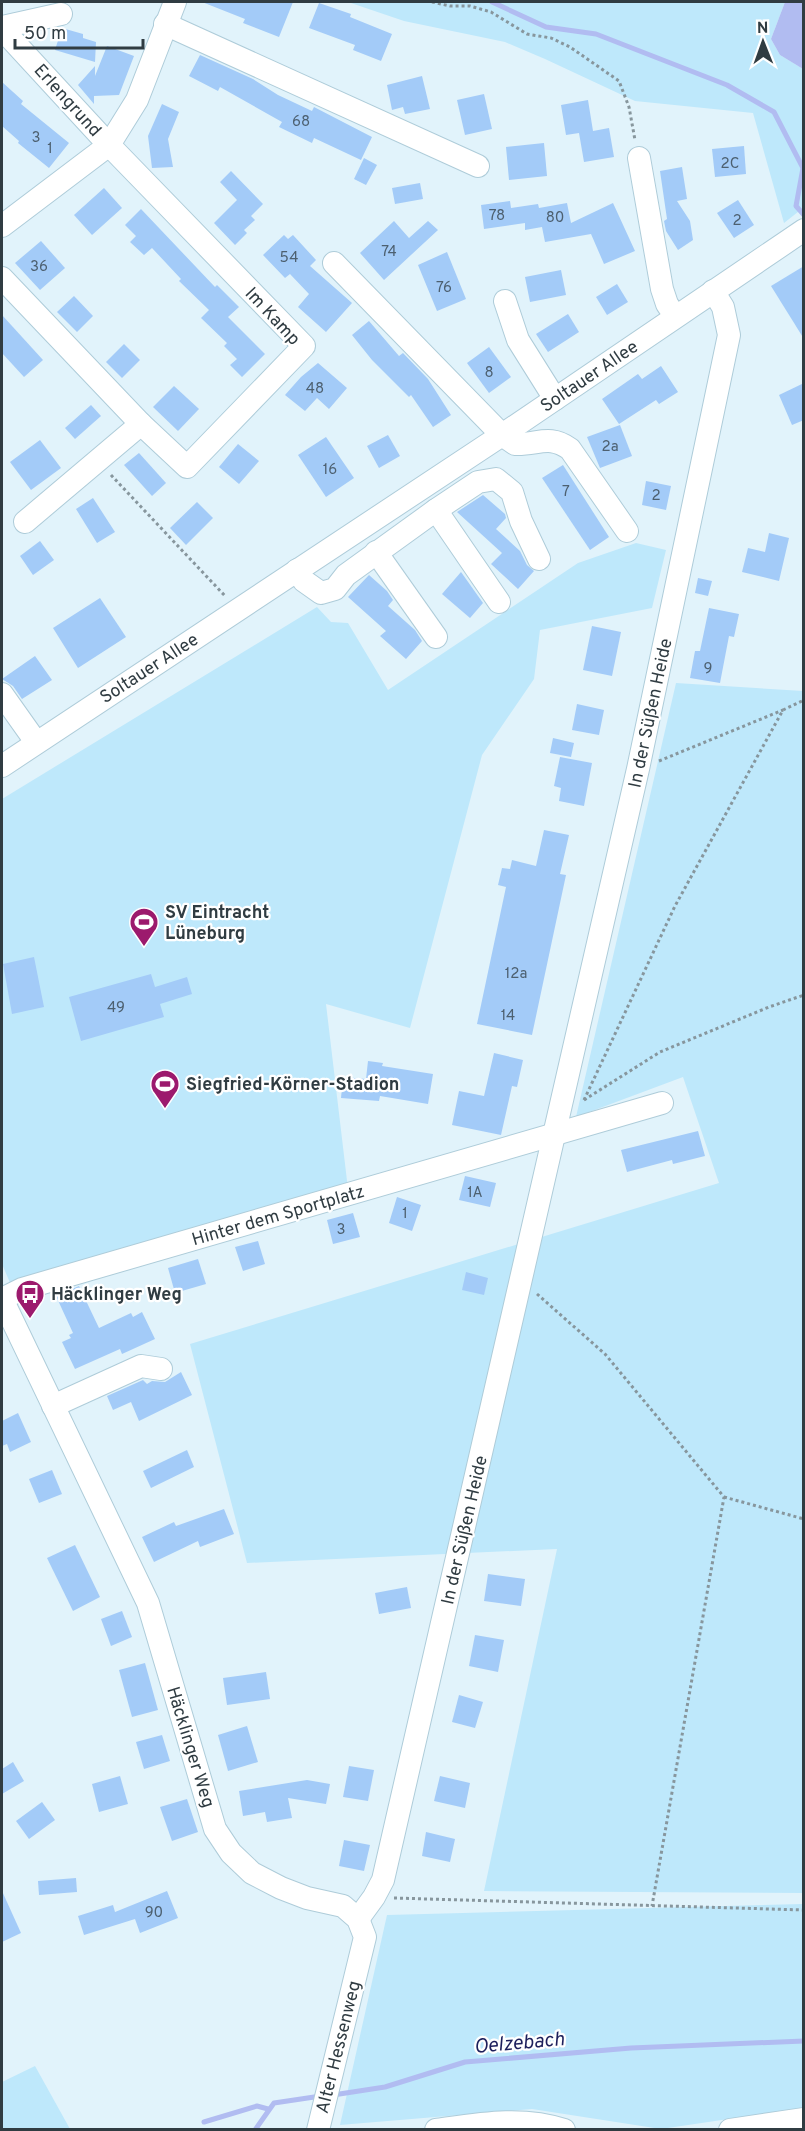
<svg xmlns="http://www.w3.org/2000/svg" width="805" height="2131" font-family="Overpass,sans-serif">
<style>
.green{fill:#bee8fb}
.water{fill:#b1bcf1}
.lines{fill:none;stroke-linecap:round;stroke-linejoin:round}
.stream{stroke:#b1bcf1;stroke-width:5}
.building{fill:#a3cbf8}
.minor-casing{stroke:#aeccd9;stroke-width:24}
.path{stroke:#87969d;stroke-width:3;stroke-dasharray:3 3;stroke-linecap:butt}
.minor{stroke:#fff;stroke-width:22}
.labels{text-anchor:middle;stroke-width:4.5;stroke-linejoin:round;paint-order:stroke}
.number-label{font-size:15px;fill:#4d6070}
.street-label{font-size:18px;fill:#303c42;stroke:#fff}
.poi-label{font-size:18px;font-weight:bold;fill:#303c42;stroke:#fff;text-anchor:start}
.water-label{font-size:20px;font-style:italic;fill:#1d205c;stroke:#fff}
</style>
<rect width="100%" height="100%" fill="#e1f3fb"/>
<g class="green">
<polygon points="348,2 785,2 771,39 780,55 803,69 803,208 784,223 753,113 635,101 545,59 505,42 404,21"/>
<polygon points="636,543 666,550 652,608 540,630 534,679 482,755 410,1028 326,1004 348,1189 11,1285 2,1264 2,799 317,607 331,622 348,623 388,690 578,563"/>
<polygon points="676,683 803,691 803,1893 484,1891 557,1549 247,1563 190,1344 719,1183 683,1077 576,1117"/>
<polygon points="803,1904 803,2108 661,2129 532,2109 340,2125 387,1915"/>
<polygon points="35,2066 70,2129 2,2129 2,2082"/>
</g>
<polygon class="water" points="785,2 803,2 803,69 780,55 771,39"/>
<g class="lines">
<g class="stream">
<polyline points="492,2 546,27 596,34 727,85 774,112 803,168 796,206 804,215"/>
<polyline points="333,2095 385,2087 465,2062 631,2048 804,2041"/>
<polyline points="204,2122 257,2106 268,2109"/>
<polyline points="255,2130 274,2103 321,2096"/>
</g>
</g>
<g class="building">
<polygon points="202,2 293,2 279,37 243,23 245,19"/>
<polygon points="319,3 351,14 350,17 392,34 381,61 353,50 355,45 309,28"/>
<polygon points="62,28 83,34 83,38 96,42 95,62 55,50"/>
<polygon points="107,46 134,56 119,95 94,96 94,104 78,85 95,66 95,76"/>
<polygon points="200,55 253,79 278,95 312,111 314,107 372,137 361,160 314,138 312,143 279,127 282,122 220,87 218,91 189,76"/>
<polygon points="422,76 430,109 405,114 403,107 392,110 387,85"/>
<polygon points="2,82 23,101 21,104 69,143 49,168 18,143 19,141 2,126"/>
<polygon points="484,94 492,129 465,135 457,100"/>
<polygon points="588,100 593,131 609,128 614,157 584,162 579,133 566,135 561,105"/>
<polygon points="162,104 179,112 168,139 173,167 152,168 148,136"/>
<polygon points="544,143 547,176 509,180 506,147"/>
<polygon points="744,146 746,174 715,177 712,149"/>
<polygon points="364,158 377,165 366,185 354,179"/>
<polygon points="682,167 687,199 677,201 690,221 693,240 678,250 666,231 664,221 667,219 660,171"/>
<polygon points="231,171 263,204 251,216 255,220 244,230 247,233 235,245 214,223 237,200 220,182"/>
<polygon points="420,183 423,199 395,204 392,188"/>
<polygon points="104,188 122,208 92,235 74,215"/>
<polygon points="738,200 754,225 734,238 717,213"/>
<polygon points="510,201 511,208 538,204 539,208 567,203 571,223 613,203 635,251 604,264 591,234 545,242 542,227 525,230 525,223 484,229 481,205"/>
<polygon points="141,209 215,287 217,285 239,307 228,317 265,354 242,377 230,365 237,359 224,346 227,343 201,318 209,310 179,281 181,279 152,248 144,255 130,242 136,236 125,225"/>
<polygon points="394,221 409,238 428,221 438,230 384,280 360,253"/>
<polygon points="284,235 288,239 293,235 316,260 310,266 352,303 326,332 298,307 309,294 290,274 285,278 263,255"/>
<polygon points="41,241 65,268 40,290 15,263"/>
<polygon points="447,252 466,299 437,311 418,265"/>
<polygon points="804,266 804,339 771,286"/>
<polygon points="561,270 566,295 530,302 525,277"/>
<polygon points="617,284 628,302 607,315 596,297"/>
<polygon points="74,296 93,316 77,332 57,312"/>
<polygon points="568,314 579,332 548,352 536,334"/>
<polygon points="2,315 43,360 24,377 2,353"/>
<polygon points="369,321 399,356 403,353 428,379 451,415 433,427 411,395 409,397 372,360 352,335"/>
<polygon points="124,344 140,360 122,378 106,362"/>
<polygon points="489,347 511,377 489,393 467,363"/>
<polygon points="318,363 347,388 329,409 317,398 305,411 285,395 301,377"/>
<polygon points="661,366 678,392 659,404 656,400 619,424 602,399 638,374 642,379"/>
<polygon points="804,383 804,420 792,425 779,395"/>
<polygon points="174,386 199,409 178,431 153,407"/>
<polygon points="91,405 101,416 75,439 65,428"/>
<polygon points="620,425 632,456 600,468 587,437"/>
<polygon points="388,435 400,456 379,468 367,446"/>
<polygon points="326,437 354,478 326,497 298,455"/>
<polygon points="40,440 61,468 31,490 10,462"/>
<polygon points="238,444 259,461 239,484 219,467"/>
<polygon points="139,453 166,483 152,496 124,465"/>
<polygon points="563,465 609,537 590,550 542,478"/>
<polygon points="646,481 671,486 666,510 642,505"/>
<polygon points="483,495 505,514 506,518 496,529 520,551 527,565 534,571 518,589 491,564 502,553 457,512"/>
<polygon points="93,498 115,532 97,543 76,509"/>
<polygon points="197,502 213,518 186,545 170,528"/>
<polygon points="769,533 789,538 779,581 742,572 748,548 765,552"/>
<polygon points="40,541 54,560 33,575 20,556"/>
<polygon points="461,572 483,603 470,618 442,594"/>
<polygon points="369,575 387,591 393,600 388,606 415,630 422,641 406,659 380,636 386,631 348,597"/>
<polygon points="698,578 712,581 708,596 695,593"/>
<polygon points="100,598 126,637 78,668 53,628"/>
<polygon points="709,608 739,614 734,637 729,636 720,683 690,678 695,651 700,651"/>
<polygon points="592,626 621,632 612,676 583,670"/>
<polygon points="35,656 52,680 22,699 13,686 2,679"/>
<polygon points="577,704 604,710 599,735 572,730"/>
<polygon points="553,738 574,743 571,757 550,753"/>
<polygon points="560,757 592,763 584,806 559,801 561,788 554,786"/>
<polygon points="544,830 569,835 560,874 566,875 532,1035 477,1024 506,887 498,885 502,868 510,869 512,860 536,866"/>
<polygon points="34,957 44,1007 12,1014 3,964"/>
<polygon points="151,974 155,987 187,977 192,994 160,1004 164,1017 81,1041 69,997"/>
<polygon points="494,1053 523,1060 517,1087 512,1086 501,1135 452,1125 459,1091 484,1096"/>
<polygon points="368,1061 383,1063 382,1066 433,1074 428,1104 380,1096 379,1101 341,1098 343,1077 366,1079"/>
<polygon points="698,1131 705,1156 673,1164 672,1160 627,1172 621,1150"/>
<polygon points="465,1176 496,1183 490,1207 459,1200"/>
<polygon points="397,1197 421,1205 412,1231 389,1223"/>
<polygon points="353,1213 360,1237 333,1244 327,1220"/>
<polygon points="258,1241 265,1264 243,1271 235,1247"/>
<polygon points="198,1259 206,1284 175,1293 168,1268"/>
<polygon points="466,1272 488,1278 484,1295 462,1290"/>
<polygon points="79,1286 99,1328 131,1313 133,1317 142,1312 155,1339 122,1354 120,1349 75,1369 62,1342 71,1338 69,1335 73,1333 56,1296"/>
<polygon points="181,1372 192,1395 139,1421 131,1402 113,1410 107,1396 143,1380 147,1384 152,1381 165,1382"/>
<polygon points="18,1413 31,1442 10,1452 7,1444 2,1446 2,1421"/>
<polygon points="187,1450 194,1467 151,1488 143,1471"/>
<polygon points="52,1470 62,1494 39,1503 29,1479"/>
<polygon points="224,1509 234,1534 200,1547 198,1541 154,1562 142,1537 174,1522 176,1526"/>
<polygon points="75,1545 100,1597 73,1611 47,1558"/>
<polygon points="488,1574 525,1579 521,1606 484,1601"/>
<polygon points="407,1587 411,1608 379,1614 375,1593"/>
<polygon points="122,1611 132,1637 111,1646 101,1619"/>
<polygon points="475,1635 504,1640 498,1672 469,1666"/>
<polygon points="145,1663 158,1710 132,1717 119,1670"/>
<polygon points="266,1672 270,1699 227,1705 223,1678"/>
<polygon points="459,1695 483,1702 475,1728 452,1722"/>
<polygon points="247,1726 258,1762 228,1771 218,1735"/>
<polygon points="162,1735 170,1761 144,1769 136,1742"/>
<polygon points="13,1762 24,1781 2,1794 2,1769"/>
<polygon points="349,1766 374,1770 368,1801 343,1797"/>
<polygon points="120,1776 128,1804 99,1812 92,1784"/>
<polygon points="440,1776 470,1783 465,1808 434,1801"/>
<polygon points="307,1780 330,1784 326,1804 288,1798 292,1818 267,1822 265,1812 243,1816 239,1791"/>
<polygon points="187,1799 198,1832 172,1841 160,1807"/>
<polygon points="42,1802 55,1820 29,1839 16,1821"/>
<polygon points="426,1832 455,1839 450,1862 422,1856"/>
<polygon points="344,1840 370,1845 364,1871 339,1866"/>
<polygon points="76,1878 77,1892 39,1895 38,1881"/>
<polygon points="2,1891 21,1933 2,1942"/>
<polygon points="167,1891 178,1918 140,1933 135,1919 84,1935 78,1916 113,1905 115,1912"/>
</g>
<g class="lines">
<g class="minor-casing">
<g id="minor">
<polyline points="165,24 478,166"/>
<polyline points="2,27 61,14"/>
<polyline points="2,29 109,145 304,346 187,467 141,424 2,278"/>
<polyline points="639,158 662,289 667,304 675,316"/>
<polyline points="2,226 109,145 137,100 175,2"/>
<path d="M334,263L502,435L515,444C538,445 549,434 570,449L627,531"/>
<polyline points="505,301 518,340 555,399"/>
<polyline points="436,510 499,602"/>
<polyline points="25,522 141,424"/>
<polyline points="376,552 436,637"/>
<polyline points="297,570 304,581 321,593 335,589 346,575 436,510 478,482 496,479 512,492 521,521 539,559"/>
<polyline points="2,694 36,742"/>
<polyline points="2,766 502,435 804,230"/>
<polyline points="53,1406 141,1366 161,1369"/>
<polyline points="358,1919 374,1897 383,1880 638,769 729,335 723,307 713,291"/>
<polyline points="318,2130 365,1937 358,1919 343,1906 307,1898 281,1888 252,1873 231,1853 215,1829 148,1603 2,1299 22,1289 662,1103"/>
<path d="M436,2130C479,2124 522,2116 564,2130"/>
<polyline points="730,2130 804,2119"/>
</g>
</g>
<g class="path">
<polyline points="432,2 450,6 470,6 491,12 527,34 551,38 570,47 619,81 629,107 635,140"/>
<polyline points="111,475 226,597"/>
<polyline points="659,761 783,710"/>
<polyline points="584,1100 675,906 783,710 804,700"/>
<polyline points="584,1100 660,1052 769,1007 804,995"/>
<polyline points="537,1294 605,1354 724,1497 652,1906"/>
<polyline points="724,1497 804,1519"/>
<polyline points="394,1898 804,1910"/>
</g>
<use href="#minor" class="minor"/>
</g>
<defs>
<g id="stadium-pin" transform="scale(1.5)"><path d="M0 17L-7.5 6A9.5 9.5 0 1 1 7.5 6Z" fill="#9c1a6d" stroke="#fff"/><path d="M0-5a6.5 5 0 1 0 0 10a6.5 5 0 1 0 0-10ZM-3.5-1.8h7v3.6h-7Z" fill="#fff"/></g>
<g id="bus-pin" transform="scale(1.5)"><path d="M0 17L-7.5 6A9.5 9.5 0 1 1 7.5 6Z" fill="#9c1a6d" stroke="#fff"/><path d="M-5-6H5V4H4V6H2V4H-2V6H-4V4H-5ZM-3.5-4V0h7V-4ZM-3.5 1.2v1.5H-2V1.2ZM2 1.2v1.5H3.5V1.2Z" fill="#fff"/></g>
</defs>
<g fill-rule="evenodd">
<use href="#stadium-pin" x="144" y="922"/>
<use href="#stadium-pin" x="165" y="1084"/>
<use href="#bus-pin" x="30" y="1294"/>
</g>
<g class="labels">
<g class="number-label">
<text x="301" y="126">68</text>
<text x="36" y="142">3</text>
<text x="50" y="153">1</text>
<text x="730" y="168">2C</text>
<text x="497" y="220">78</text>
<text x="555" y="222">80</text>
<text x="737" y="225">2</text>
<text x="389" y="256">74</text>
<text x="289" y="262">54</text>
<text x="39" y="271">36</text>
<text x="444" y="292">76</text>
<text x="489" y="377">8</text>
<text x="315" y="393">48</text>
<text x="610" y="451">2a</text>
<text x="330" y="474">16</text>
<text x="566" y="496">7</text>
<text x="656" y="500">2</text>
<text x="708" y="673">9</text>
<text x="516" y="978">12a</text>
<text x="116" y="1012">49</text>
<text x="508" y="1020">14</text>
<text x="475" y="1197">1A</text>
<text x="405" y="1218">1</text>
<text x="341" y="1234">3</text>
<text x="154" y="1917">90</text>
</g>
<g class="street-label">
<text transform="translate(68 100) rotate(48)" y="6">Erlengrund</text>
<text transform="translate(273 316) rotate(47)" y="6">Im Kamp</text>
<text transform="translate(589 376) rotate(-34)" y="6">Soltauer Allee</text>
<text transform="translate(149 668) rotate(-33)" y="6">Soltauer Allee</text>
<text transform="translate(650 713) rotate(-78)" y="6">In der Süßen Heide</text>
<text transform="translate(278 1215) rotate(-16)" y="6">Hinter dem Sportplatz</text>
<text transform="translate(464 1530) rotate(-77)" y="6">In der Süßen Heide</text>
<text transform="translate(191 1747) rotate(73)" y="6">Häcklinger Weg</text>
<text transform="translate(338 2047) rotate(-76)" y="6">Alter Hessenweg</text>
</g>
<g class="poi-label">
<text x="165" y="918">SV Eintracht<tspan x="165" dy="21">Lüneburg</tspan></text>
<text x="186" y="1090">Siegfried-Körner-Stadion</text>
<text x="51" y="1300">Häcklinger Weg</text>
</g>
<g class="water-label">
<text transform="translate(519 2042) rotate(-5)" y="7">Oelzebach</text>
</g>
</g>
<rect width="805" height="2131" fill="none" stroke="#303c42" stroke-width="6"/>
<g transform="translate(763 42) rotate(359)" stroke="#ffffff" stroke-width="4.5" paint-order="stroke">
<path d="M0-4.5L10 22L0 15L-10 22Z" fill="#303c42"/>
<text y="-9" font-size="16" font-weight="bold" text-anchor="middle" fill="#303c42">N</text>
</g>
<path d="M15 39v9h128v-9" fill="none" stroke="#303c42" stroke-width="3"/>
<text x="24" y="39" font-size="18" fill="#303c42" stroke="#ffffff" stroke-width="4.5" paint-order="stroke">50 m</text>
</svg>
